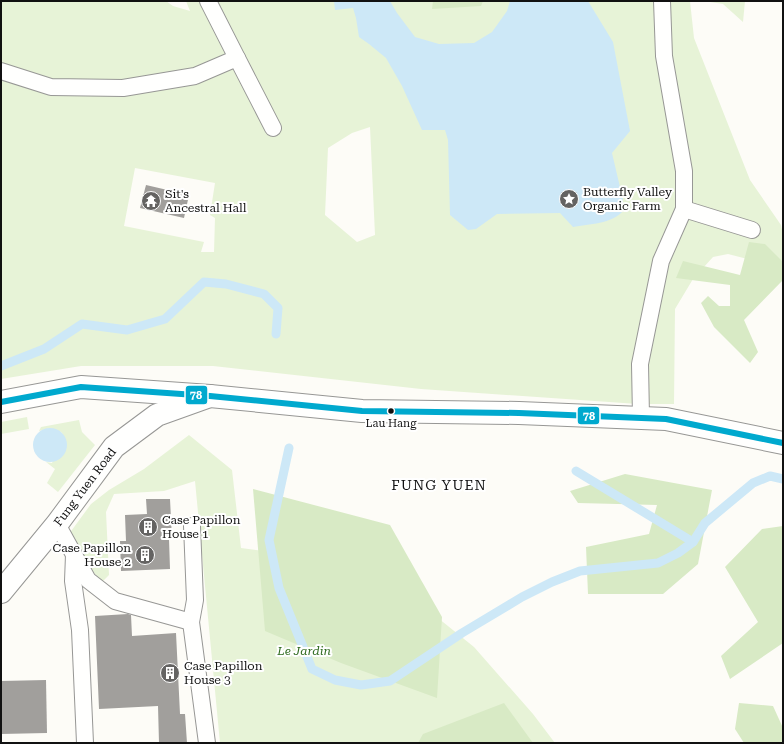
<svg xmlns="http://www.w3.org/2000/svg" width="784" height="744" font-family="'Roboto Serif',serif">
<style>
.green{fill:#e7f3d7;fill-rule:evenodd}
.forest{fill:#d8eac5}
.water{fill:#cde8f7}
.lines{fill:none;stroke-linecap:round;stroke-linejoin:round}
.stream{stroke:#cde8f7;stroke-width:9}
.building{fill:#a19f9c}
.service-casing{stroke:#979795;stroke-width:18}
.minor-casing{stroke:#979795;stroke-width:24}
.tertiary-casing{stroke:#979795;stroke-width:24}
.service{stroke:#fffffe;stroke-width:16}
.minor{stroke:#fffffe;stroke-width:22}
.tertiary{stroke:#fffffe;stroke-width:22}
.bus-1-casing{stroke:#fff;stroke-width:9}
.bus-1{stroke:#00a9ce;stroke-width:6}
.bus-dot{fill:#111;stroke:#fff;stroke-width:1.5}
.labels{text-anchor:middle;stroke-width:4;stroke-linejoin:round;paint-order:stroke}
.bus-label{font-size:11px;fill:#111;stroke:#fff}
.poi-label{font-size:12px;fill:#111;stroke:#fff;text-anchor:start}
.street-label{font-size:12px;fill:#111;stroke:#fff}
.park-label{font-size:12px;font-style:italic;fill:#2f6b1f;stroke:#fff}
.quarter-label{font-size:14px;letter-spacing:1px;fill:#111;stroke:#fff}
.line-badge{stroke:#fff;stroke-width:1.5}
.badge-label{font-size:11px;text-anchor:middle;font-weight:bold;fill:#fff}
</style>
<rect width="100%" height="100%" fill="#fdfcf7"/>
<g class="green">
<path d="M1,1H166L173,6L190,11L186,1H690L694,38L750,180L781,225L783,234V268L728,254L713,257L693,279L675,309L674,404H638L421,389L213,366H81L1,379ZM370,127L375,235L357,242L325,215L328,148L352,133ZM135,168L215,183L210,215L215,218L214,252H201L204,242L124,226Z"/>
<polygon points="704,1 745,1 743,22 723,4"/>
<polygon points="27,417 29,429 1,434 1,422"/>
<polygon points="79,420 82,432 95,445 58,492 47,483 55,469 46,462 52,463 64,436 61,432 50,428 39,431 41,427"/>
<polygon points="189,435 232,470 241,548 279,553 438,618 474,647 533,714 555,743 220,743 195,481 164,491 114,494 106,512 109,575 102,582 88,566 69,534 91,504 109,490 144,469"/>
</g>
<g class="forest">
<polygon points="433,1 483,1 481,6 432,9"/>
<polygon points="749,242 765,244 783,262 783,280 744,320 758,352 750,363 714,327 701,303 708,296 719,306 730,306 730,285 676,278 683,261 740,275"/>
<polygon points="625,474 712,490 698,564 663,594 588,594 586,547 649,534 657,505 578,503 570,491"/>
<polygon points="253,489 390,525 442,617 437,698 341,663 265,631"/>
<polygon points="783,526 783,643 730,679 721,656 758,622 725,567 762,529"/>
<polygon points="504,703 533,743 418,743 423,734"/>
<polygon points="739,703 773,706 783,728 783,743 744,743 735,729"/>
</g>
<g class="water">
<path d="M334,1H390L397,13L415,37L439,44L474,43L492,32L507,11L510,1H588L613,42L630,131L612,153L623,200V211C612,224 589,224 573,227L560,213L497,214L476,229L468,230L450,215L448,140L445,130H422L402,86L386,58L369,44L359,37L356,18L353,8L335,10Z"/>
<circle cx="50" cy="445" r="17"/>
</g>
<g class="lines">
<g class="stream">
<polyline points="1,366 44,349 82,324 127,330 165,319 204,282 226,284 264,294 278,308 276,334"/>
<polyline points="289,448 269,540 279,588 312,669 335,680 361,685 390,681 462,633 522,597 552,582 580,571 658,563 678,553 693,542 705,523 753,483 770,476 783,479"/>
<polyline points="576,471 693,542"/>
</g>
</g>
<g class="building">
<polygon points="146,185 189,195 184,218 140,208"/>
<polygon points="146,499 170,499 172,539 169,539 170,569 121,571 120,541 126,541 125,515 147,514"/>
<polygon points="128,614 131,615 132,636 176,633 180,714 185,714 187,743 159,743 158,706 99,709 95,616"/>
<polygon points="46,680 47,733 1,734 1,681"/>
</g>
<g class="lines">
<g class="service-casing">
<g id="service">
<polyline points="208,1 237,58"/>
<polyline points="1,71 51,87 123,88 195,76 237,58 273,128"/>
<polyline points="684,209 752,230"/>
<polyline points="641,417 640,364 661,261 684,209 684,171 664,56 662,1"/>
<polyline points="57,524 88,580 115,601 191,622"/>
<polyline points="192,526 195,600 191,622 207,743"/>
<polyline points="74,555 73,581 80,630 85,743"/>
</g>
</g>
<g class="minor-casing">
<polyline id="minor" points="1,592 57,524 114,447 157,415 210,396"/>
</g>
<g class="tertiary-casing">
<polyline id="tertiary" points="1,402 81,387 210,396 362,411 519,413 666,419 783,443"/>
</g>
<use href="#service" class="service"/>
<use href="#minor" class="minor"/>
<use href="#tertiary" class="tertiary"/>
<g class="bus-1-casing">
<polyline id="bus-1" points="1,402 81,387 210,396 362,411 519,413 666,419 783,443"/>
</g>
<use href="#bus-1" class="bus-1"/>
</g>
<defs>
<g id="sight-disc" transform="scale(1)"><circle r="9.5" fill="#646362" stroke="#fff"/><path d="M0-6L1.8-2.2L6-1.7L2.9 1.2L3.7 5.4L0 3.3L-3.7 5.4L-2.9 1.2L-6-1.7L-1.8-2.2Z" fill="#fff"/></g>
<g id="temple-disc" transform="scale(1)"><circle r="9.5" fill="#646362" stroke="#fff"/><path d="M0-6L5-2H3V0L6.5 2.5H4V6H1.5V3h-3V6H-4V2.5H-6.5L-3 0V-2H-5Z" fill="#fff"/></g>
<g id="building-disc" transform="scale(1)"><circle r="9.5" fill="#646362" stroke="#fff"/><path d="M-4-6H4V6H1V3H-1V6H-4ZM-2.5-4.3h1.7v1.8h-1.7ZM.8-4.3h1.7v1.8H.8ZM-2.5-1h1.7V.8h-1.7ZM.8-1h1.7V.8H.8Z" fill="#fff"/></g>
</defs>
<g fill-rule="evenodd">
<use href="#sight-disc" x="569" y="199"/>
<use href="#temple-disc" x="151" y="201"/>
<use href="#building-disc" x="148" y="527"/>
<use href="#building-disc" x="145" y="555"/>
<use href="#building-disc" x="170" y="673"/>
</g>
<circle class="bus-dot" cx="391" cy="411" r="3.5"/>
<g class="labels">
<g class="bus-label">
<text x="391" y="427">Lau Hang</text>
</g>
<g class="poi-label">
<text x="583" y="196">Butterfly Valley<tspan x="583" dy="14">Organic Farm</tspan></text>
<text x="165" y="198">Sit's<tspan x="165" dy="14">Ancestral Hall</tspan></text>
<text x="162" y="524">Case Papillon<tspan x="162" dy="14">House 1</tspan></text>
<text x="131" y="552" text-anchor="end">Case Papillon<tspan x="131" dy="14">House 2</tspan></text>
<text x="184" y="670">Case Papillon<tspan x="184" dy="14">House 3</tspan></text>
</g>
<g class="street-label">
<text transform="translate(85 487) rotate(-53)" y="4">Fung Yuen Road</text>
</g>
<g class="park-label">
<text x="304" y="655">Le Jardin</text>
</g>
<g class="quarter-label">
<text x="439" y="490">FUNG YUEN</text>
</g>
</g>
<g class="line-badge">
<rect x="185" y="385" width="23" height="20" rx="4" fill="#00a9ce"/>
<rect x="577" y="406" width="23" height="19" rx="4" fill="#00a9ce"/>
</g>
<g class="badge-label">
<text x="196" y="399">78</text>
<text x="589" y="420">78</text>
</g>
<rect width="784" height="744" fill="none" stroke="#111111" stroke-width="4"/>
</svg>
